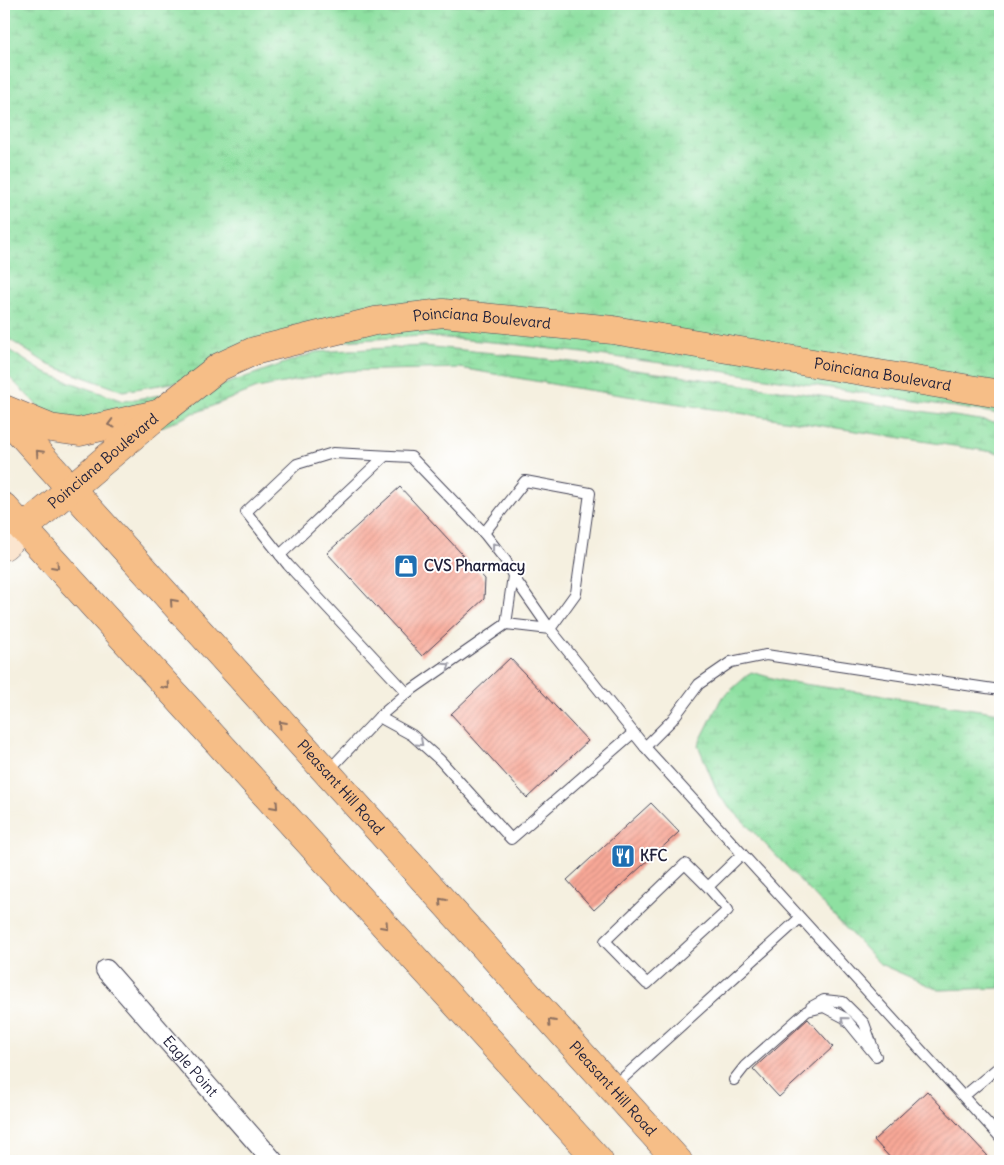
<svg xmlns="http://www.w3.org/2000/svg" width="1004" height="1165" font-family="Delius,sans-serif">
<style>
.wetland{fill:url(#wetland-marsh);stroke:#58816e}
.building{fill:url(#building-hatch)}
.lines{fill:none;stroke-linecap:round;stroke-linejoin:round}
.lane-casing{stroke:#424154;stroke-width:12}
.street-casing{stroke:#424154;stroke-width:22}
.secondary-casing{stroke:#424154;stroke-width:29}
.primary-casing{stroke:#424154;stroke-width:29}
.lane{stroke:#fff;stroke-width:10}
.street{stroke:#fff;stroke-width:20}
.secondary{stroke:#fbe5cf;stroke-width:28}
.primary{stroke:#f6be87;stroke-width:28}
.oneway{stroke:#8c7061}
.oneway2{stroke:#9c9ca7}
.labels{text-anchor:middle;stroke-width:4;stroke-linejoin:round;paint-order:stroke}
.street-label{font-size:15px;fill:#22223b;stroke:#fff}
.poi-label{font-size:15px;font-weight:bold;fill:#22223b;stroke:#fff;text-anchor:start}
</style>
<defs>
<pattern id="wetland-marsh" width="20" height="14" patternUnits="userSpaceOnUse" patternTransform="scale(1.25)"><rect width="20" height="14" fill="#8ee0a1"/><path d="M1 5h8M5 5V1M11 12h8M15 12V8" fill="none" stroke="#7ac08c"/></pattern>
<pattern id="building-hatch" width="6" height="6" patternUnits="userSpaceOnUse" patternTransform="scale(1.25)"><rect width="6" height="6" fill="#f8a897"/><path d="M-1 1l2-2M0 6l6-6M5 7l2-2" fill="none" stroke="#d49083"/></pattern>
</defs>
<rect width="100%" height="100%" fill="#fff"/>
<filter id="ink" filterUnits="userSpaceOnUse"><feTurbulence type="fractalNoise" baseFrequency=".02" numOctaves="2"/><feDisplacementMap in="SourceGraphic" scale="10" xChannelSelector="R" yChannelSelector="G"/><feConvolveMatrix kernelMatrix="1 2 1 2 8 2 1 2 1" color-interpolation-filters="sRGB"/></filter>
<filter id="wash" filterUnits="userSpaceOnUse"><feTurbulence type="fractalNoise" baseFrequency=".0096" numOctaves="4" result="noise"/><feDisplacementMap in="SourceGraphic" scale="20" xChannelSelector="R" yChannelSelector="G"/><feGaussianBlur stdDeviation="1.12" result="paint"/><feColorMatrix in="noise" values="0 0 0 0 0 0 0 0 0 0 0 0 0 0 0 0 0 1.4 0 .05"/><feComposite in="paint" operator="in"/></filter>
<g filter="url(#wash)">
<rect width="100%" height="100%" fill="#f5f0e0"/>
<g class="wetland">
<polygon points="4,4 1000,4 1000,414 701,368 504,343 422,336 313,343 220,375 123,391 49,365 4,336"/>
<path d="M423,346C616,364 808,394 1000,423V453L575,388L460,368L346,371L257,388L195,413L194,412L186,417L149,432L53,421L4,372V347L45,373L123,401L223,385L316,352Z"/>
<polygon points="751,672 783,681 1000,713 1000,988 939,990 880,964 719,796 698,745 721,699"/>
</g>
<g id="blocks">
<g class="building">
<polygon points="400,487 485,579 484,599 422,656 327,553"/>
<polygon points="510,658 588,741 527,798 451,714"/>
<polygon points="651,803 679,832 594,910 567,880"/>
<polygon points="808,1019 833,1047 779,1097 753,1069"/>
<polygon points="927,1091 987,1155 980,1161 893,1161 874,1140"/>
</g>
</g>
</g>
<g filter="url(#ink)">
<use href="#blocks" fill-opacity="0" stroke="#424154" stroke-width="1"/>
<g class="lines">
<g class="lane-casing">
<g id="lane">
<polyline points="484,533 525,481 590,493 576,593 550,629 645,747 1000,1137"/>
<polyline points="280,555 385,456"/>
<polyline points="407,693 288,565 246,512 297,464 333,453 411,457 484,533 506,561 513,576 506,624"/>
<polyline points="379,717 412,735 440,760 511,839 633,733"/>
<polyline points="645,747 672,720 699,684 731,662 766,655 1000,690"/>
<polyline points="328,771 379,717 407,693 506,624 550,629 513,576"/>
<polyline points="708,887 685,864 605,941 647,984 728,910 708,887 742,854"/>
<polyline points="811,1007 824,1000 843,1002 864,1023 873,1048"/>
<polyline points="734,1080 745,1066 807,1011 824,1007 845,1018 876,1056"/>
<polyline points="612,1088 800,918"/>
<polyline points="964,1096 1000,1066"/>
</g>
</g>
<g class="street-casing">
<g id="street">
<path id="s1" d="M106,970L273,1161"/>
</g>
</g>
<g class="secondary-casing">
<polyline id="secondary" points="4,546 23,529"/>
</g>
<g class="primary-casing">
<g id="primary">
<polyline points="4,409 50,428 79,432 157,414"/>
<path id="s2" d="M4,415L678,1161"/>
<polyline points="4,507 599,1161"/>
<path id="s3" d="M23,529L159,414L219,367L254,351L375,321L443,313L613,330L1000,394"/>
</g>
</g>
<use href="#lane" class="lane"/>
<use href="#street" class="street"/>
<use href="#secondary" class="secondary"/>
<use href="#primary" class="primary"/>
</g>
<defs><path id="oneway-chevron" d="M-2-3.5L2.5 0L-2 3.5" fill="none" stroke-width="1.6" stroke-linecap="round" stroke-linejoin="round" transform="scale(1.25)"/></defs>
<g class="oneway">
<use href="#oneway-chevron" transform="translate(111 424) rotate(165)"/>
<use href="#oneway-chevron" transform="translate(39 453) rotate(-133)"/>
<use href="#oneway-chevron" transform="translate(56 566) rotate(48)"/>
<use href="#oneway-chevron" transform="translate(173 602) rotate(-132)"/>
<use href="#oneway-chevron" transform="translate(166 686) rotate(48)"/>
<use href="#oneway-chevron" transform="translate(282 724) rotate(-132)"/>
<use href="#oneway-chevron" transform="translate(275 806) rotate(48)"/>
<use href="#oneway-chevron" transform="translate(442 901) rotate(-132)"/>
<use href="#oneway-chevron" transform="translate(385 926) rotate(48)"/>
<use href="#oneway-chevron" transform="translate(551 1022) rotate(-132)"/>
</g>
<g class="oneway2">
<use href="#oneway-chevron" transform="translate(495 546) rotate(-128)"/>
<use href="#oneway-chevron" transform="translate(447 666) rotate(-35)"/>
<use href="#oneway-chevron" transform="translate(420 743) rotate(42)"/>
<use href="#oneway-chevron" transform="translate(844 1020) rotate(-141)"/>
</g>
</g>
<defs>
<g id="shop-square" transform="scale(1.25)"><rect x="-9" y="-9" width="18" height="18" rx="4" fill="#1f6fb2" stroke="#fff"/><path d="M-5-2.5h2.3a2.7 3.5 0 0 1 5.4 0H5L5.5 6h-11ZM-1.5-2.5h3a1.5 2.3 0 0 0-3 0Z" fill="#fff"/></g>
<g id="restaurant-square" transform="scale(1.25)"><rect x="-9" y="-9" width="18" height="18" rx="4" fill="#1f6fb2" stroke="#fff"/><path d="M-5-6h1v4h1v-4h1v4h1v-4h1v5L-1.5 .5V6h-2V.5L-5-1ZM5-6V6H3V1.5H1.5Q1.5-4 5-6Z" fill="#fff"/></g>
</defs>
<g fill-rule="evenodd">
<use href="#shop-square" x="406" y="566"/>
<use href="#restaurant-square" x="623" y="856"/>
</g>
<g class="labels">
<g class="street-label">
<text dy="5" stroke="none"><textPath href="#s3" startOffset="525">Poinciana Boulevard</textPath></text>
<text dy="5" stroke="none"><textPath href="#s3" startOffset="930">Poinciana Boulevard</textPath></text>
<text dy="5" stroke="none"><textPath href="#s3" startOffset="105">Poinciana Boulevard</textPath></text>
<text dy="5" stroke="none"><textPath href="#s2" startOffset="502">Pleasant Hill Road</textPath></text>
<text dy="5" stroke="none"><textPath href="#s1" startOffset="128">Eagle Point</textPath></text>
<text dy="5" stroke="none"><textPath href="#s2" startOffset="908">Pleasant Hill Road</textPath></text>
</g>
<g class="poi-label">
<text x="424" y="571">CVS Pharmacy</text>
<text x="640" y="861">KFC</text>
</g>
</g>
<rect width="1004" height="1165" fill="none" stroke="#fff" stroke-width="20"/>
</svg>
